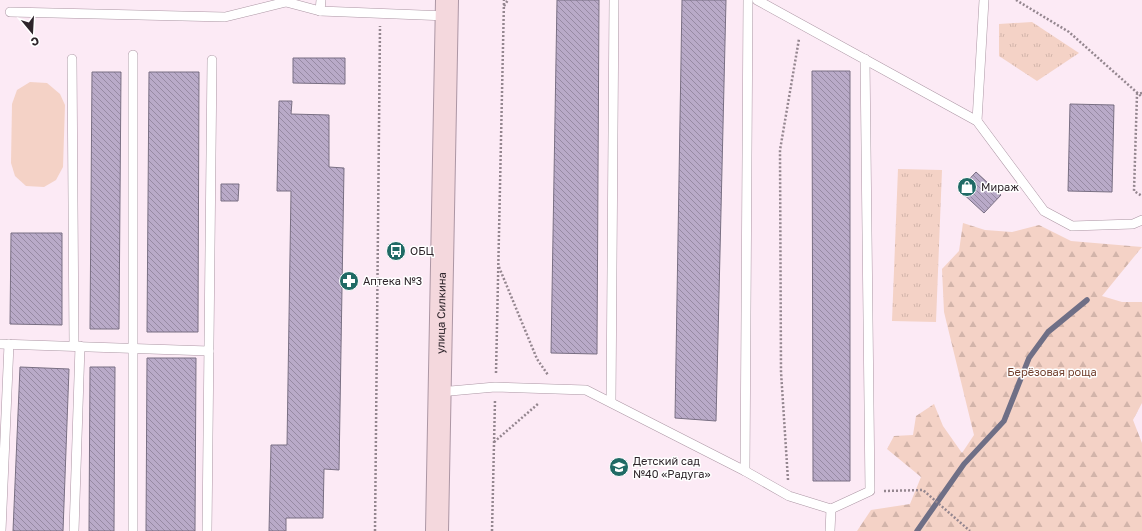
<svg xmlns="http://www.w3.org/2000/svg" width="1142" height="531" font-family="'Golos Text',sans-serif">
<style>
.grass{fill:url(#grass-tufts)}
.forest{fill:url(#forest-firs)}
.garden{fill:#f4d2c6}
.lines{fill:none;stroke-linecap:round;stroke-linejoin:round}
.stream{stroke:#6f6f86;stroke-width:5.5}
.building{fill:url(#building-back-hatch);stroke:#796f83}
.service-casing{stroke:#ac96a4;stroke-width:10}
.secondary-casing{stroke:#ac96a4;stroke-width:24}
.path{stroke:#94868f;stroke-width:2.5;stroke-dasharray:2 2;stroke-linecap:butt}
.service{stroke:#fff;stroke-width:9}
.secondary{stroke:#f4d8dd;stroke-width:22}
.labels{text-anchor:middle;stroke-width:3;stroke-linejoin:round;paint-order:stroke}
.poi-label{font-size:11px;fill:#2d242a;stroke:#fff;text-anchor:start}
.street-label{font-size:11px;fill:#2d242a;stroke:#fff}
.park-label{font-size:11px;fill:#713f2d;stroke:#fff}
</style>
<defs>
<pattern id="grass-tufts" width="24" height="20" patternUnits="userSpaceOnUse"><rect width="24" height="20" fill="#f4d2c6"/><path d="M3 7l-1-3M5 7V3M7 7l1-3M15 17l-1-3M17 17v-4M19 17l1-3" fill="none" stroke="#d2b4aa"/></pattern>
<pattern id="forest-firs" width="22" height="20" patternUnits="userSpaceOnUse"><rect width="22" height="20" fill="#f4d2c6"/><path d="M5 1l3.5 6h-7zM16 11l3.5 6h-7z" fill="#d2b4aa"/></pattern>
<pattern id="building-back-hatch" width="6" height="6" patternUnits="userSpaceOnUse"><rect width="6" height="6" fill="#b9aac8"/><path d="M-1 5l2 2M0 0l6 6M5-1l2 2" fill="none" stroke="#978aa3"/></pattern>
</defs>
<rect width="100%" height="100%" fill="#fceaf5"/>
<g class="grass">
<polygon points="1032,22 1079,53 1037,81 999,56 999,24"/>
<polygon points="898,169 942,170 936,322 892,321"/>
</g>
<polygon class="forest" points="963,223 985,230 1012,232 1039,225 1071,241 1142,247 1102,296 1122,302 1142,302 1142,403 1133,420 1142,443 1142,531 857,531 871,510 910,504 921,477 887,449 894,436 913,435 916,416 934,404 943,426 962,453 974,435 944,312 942,269 959,251"/>
<polygon class="garden" points="30,82 47,83 60,94 65,105 63,167 56,180 44,187 26,186 15,176 11,163 12,104 17,90"/>
<g class="lines">
<polyline class="stream" points="917,531 964,464 1004,421 1029,358 1048,332 1087,300"/>
</g>
<g class="building">
<polygon points="557,0 599,0 597,354 551,353"/>
<polygon points="682,0 726,0 716,421 675,418"/>
<polygon points="293,58 345,58 345,84 293,83"/>
<polygon points="812,71 850,71 850,481 813,481"/>
<polygon points="92,72 121,72 119,329 90,329"/>
<polygon points="149,72 199,72 198,332 147,332"/>
<polygon points="279,101 292,101 291,114 329,115 329,167 344,168 339,470 324,469 323,518 286,518 286,531 269,531 271,445 287,445 291,191 277,191"/>
<polygon points="1070,104 1114,105 1112,192 1068,191"/>
<polygon points="976,172 1001,195 984,213 959,190"/>
<polygon points="221,184 239,184 238,201 221,201"/>
<polygon points="11,233 62,233 62,325 10,324"/>
<polygon points="147,358 196,358 195,531 146,531"/>
<polygon points="20,367 69,369 63,531 13,531"/>
<polygon points="90,367 115,367 114,531 89,531"/>
</g>
<g class="lines">
<g class="service-casing">
<g id="service">
<polyline points="757,0 977,121 1044,211 1072,226 1133,224 1142,220"/>
<polyline points="320,11 321,0"/>
<polyline points="10,12 225,17 286,2 320,11 447,16"/>
<polyline points="72,59 74,346"/>
<polyline points="977,121 984,0"/>
<polyline points="0,344 209,351"/>
<polyline points="439,392 495,387 586,390 745,471 789,496 831,509 870,491 865,59"/>
<polyline points="611,402 614,0"/>
<polyline points="745,471 748,0"/>
<polyline points="1,531 9,344"/>
<polyline points="74,531 80,346"/>
<polyline points="133,531 133,55"/>
<polyline points="207,531 212,60"/>
<polyline points="830,531 831,509"/>
</g>
</g>
<g class="secondary-casing">
<g id="secondary">
<path id="s1" d="M437,531L447,0"/>
</g>
</g>
<g class="path">
<polyline points="1016,0 1069,32 1142,97"/>
<polyline points="504,6 508,0"/>
<polyline points="1142,93 1137,94 1134,191 1142,196"/>
<polyline points="499,267 537,359 548,375"/>
<polyline points="496,373 504,0"/>
<polyline points="494,442 539,403"/>
<polyline points="788,480 781,372 780,150 799,39"/>
<polyline points="884,491 923,490 970,531"/>
<polyline points="375,531 380,26"/>
<polyline points="492,531 495,400"/>
</g>
<use href="#service" class="service"/>
<use href="#secondary" class="secondary"/>
</g>
<defs>
<g id="shop-disc" transform="scale(1)"><circle r="9.5" fill="#206a65" stroke="#fff"/><path d="M-5-2.5h2.3a2.7 3.5 0 0 1 5.4 0H5L5.5 6h-11ZM-1.5-2.5h3a1.5 2.3 0 0 0-3 0Z" fill="#fff"/></g>
<g id="bus-disc" transform="scale(1)"><circle r="9.5" fill="#206a65" stroke="#fff"/><path d="M-5-6H5V4H4V6H2V4H-2V6H-4V4H-5ZM-3.5-4V0h7V-4ZM-3.5 1.2v1.5H-2V1.2ZM2 1.2v1.5H3.5V1.2Z" fill="#fff"/></g>
<g id="pharmacy-disc" transform="scale(1)"><circle r="9.5" fill="#206a65" stroke="#fff"/><path d="M-2-6h4v4h4v4h-4v4h-4v-4h-4v-4h4Z" fill="#fff"/></g>
<g id="school-disc" transform="scale(1)"><circle r="9.5" fill="#206a65" stroke="#fff"/><path d="M0-5L7-2L0 1L-7-2ZM-4 1L0 2.5L4 1V4Q0 6-4 4Z" fill="#fff"/></g>
</defs>
<g fill-rule="evenodd">
<use href="#shop-disc" x="967" y="187"/>
<use href="#bus-disc" x="396" y="251"/>
<use href="#pharmacy-disc" x="349" y="281"/>
<use href="#school-disc" x="619" y="467"/>
</g>
<g class="labels">
<g class="poi-label">
<text x="981" y="191">Мираж</text>
<text x="410" y="255">ОБЦ</text>
<text x="363" y="285">Аптека №3</text>
<text x="633" y="465">Детский сад<tspan x="633" dy="13">№40 «Радуга»</tspan></text>
</g>
<g class="street-label">
<text dy="4" stroke="none"><textPath href="#s1" startOffset="218">улица Силкина</textPath></text>
</g>
<g class="park-label">
<text x="1052" y="376">Берёзовая роща</text>
</g>
</g>
<g transform="translate(32 32) rotate(162)" stroke="#ffffff" stroke-width="3" paint-order="stroke">
<path d="M0-3L7 15L0 10L-7 15Z" fill="#2d242a"/>
<text y="-6" font-size="11" font-weight="bold" text-anchor="middle" fill="#2d242a">С</text>
</g>
</svg>
